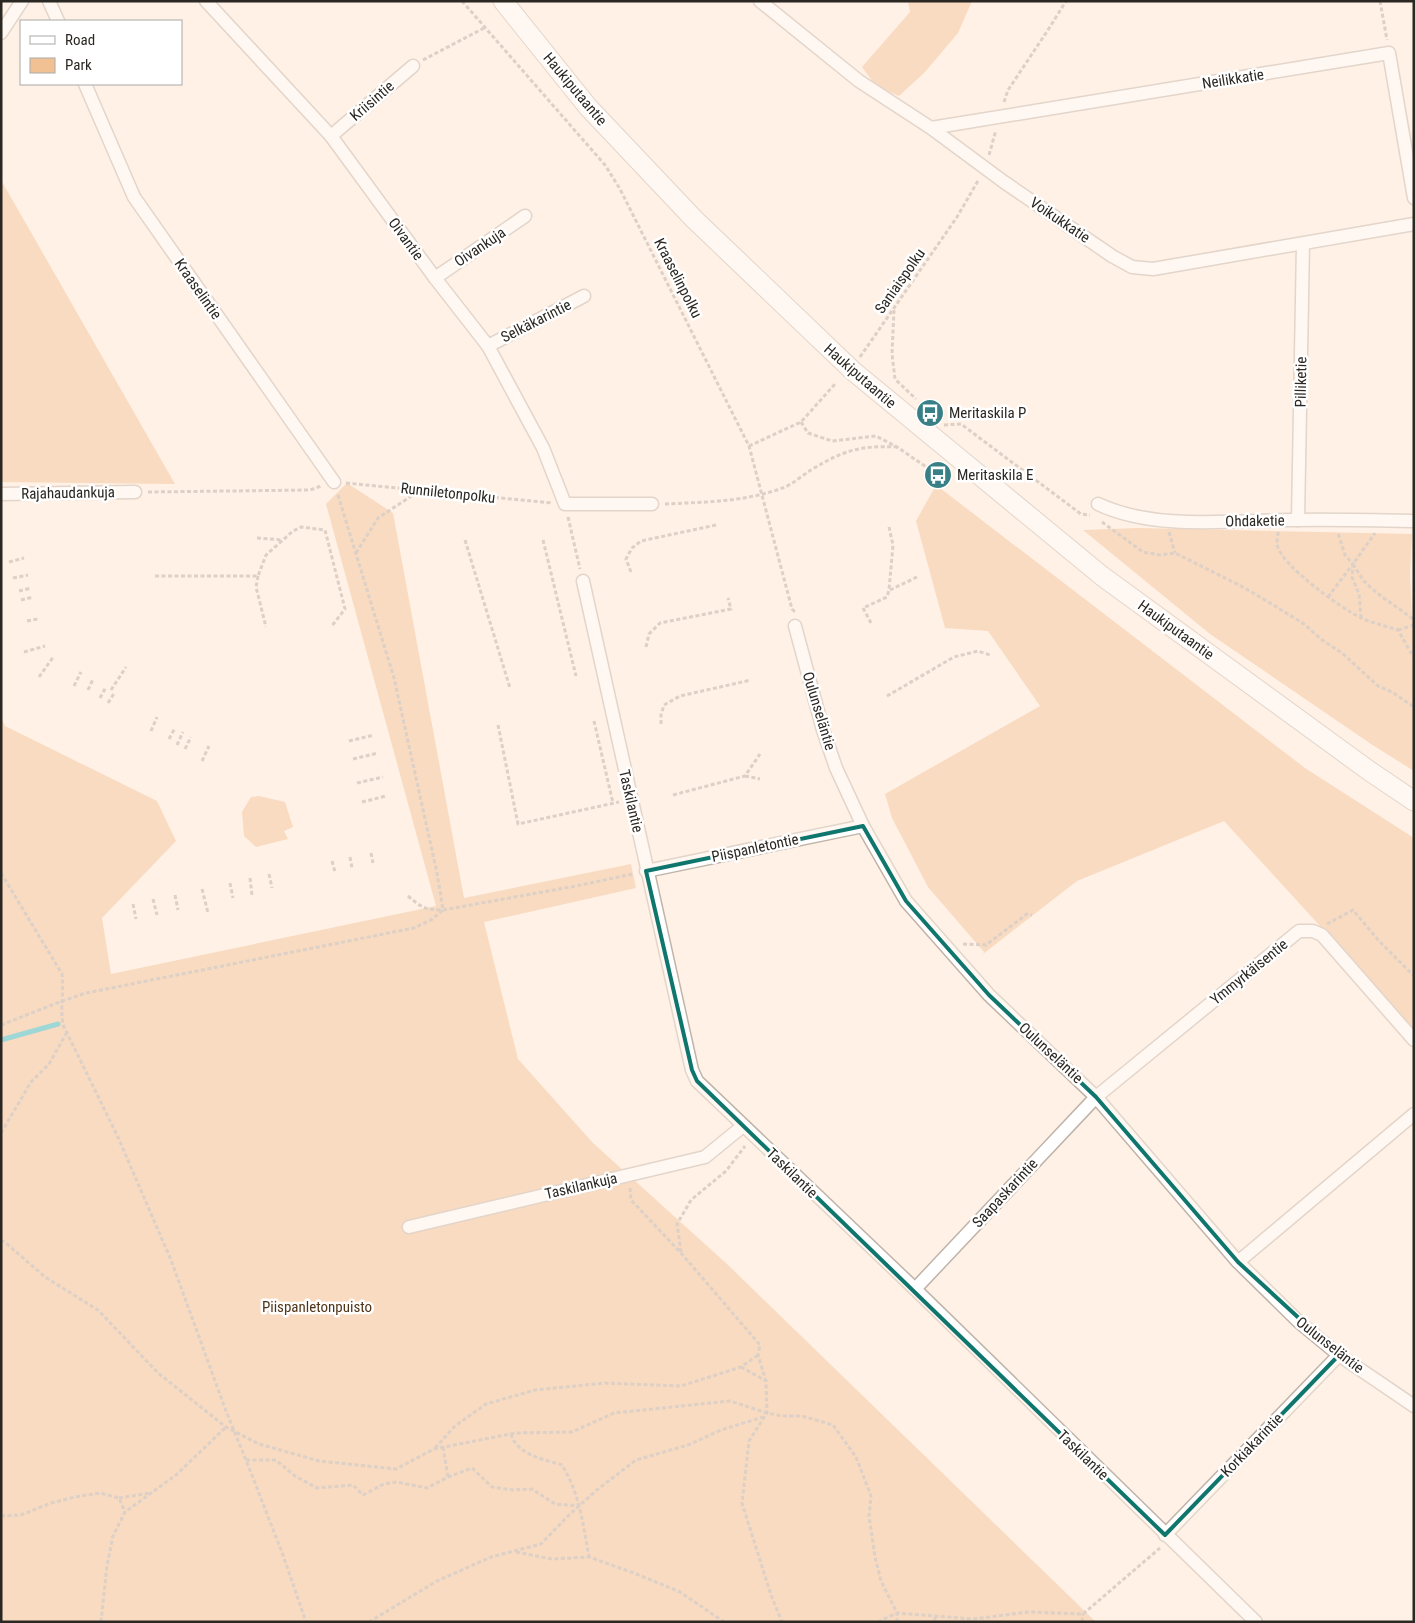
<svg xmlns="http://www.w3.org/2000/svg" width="1415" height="1623" font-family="'Roboto Condensed',sans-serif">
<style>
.green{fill:#f1c194}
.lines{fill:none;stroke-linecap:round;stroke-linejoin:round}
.stream{stroke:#28b9c3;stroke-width:5}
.street-casing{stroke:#c0b4a9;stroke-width:15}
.secondary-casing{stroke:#c0b4a9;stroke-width:21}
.path{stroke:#b3a8a0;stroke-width:3;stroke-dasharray:4 2.5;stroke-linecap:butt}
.street{stroke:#fff;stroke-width:12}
.secondary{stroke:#fff;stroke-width:19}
.marked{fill:none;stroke:#0f766e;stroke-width:4;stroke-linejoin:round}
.labels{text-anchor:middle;stroke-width:5;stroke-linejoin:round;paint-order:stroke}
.street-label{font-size:15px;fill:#2b2722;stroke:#fff}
.poi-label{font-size:15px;fill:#2b2722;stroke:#fff;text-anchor:start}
.park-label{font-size:15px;fill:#503418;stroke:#fff}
</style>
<rect width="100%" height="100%" fill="#fff1e6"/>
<g class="green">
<polygon points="908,1 972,1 958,33 925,72 899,96 876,86 862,67 910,12"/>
<polygon points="1,180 175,484 1,482"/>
<polygon points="347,483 393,513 464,898 631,864 636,888 484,922 518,1059 593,1143 727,1264 1096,1622 1,1622 1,717 5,726 157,801 176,841 102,918 111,974 436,906 326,504"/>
<polygon points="936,485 1305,768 1414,838 1414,1029 1224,821 1077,881 983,954 984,952 928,887 892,818 885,794 1040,706 988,631 945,628 916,521"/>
<polygon points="1138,528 1412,534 1410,575 1412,617 1414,617 1414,771 1371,744 1210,634 1083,530"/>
<polygon points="259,796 285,802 293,827 284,831 288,839 256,847 244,836 242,812 251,797"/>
</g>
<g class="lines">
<polyline class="stream" points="1,1040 58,1024"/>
<g class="street-casing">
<g id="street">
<polyline points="49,1 58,21"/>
<polyline points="206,1 331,136 435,278 488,346 543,448 565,504 652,504"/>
<polyline points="760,1 859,81 931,128 1004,182 1112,256 1132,267 1153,269 1414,224"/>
<polyline points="1,33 22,1"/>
<polyline points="85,84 134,197 334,482"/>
<polyline points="931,128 1389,53 1414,198"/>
<polyline points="331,136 413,66"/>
<polyline points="435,278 525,216"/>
<polyline points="488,346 584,296"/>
<polyline points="1,494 135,492"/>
<path d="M1098,504C1153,530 1227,521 1287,520C1329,519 1372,520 1414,521"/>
<polyline points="1298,520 1303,244"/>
<polyline points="583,581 692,1070 697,1081 915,1289 1256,1622"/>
<polyline points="795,626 823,730 836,768 863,826 906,901 989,995 1096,1097 1238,1262 1299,1322 1339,1355 1414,1406"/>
<polyline points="646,871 863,826"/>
<polyline points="409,1227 705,1157 743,1126"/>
<polyline points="1238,1262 1414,1114"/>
<polyline points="915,1289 1096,1097 1299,931 1313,931 1322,935 1414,1040"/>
<polyline points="1165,1535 1339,1355"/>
</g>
</g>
<g class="secondary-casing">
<polyline id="secondary" points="503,1 588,107 694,219 853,371 1102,576 1368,770 1414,801"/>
</g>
<g class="path">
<polyline points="462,1 605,165 620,189 749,446 792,609 795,612"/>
<polyline points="1380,1 1387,40"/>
<polyline points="423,60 484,28"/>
<polyline points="1004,102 1008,90 1048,30 1066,1"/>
<polyline points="989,155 996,130"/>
<polyline points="894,310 892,354 895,379 916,399"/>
<polyline points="860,357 957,217 979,179"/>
<polyline points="801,422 808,433 832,441 876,436 897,447 938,475"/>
<polyline points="944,425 961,424 1081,514 1090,515"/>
<polyline points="749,446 801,422 835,384"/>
<polyline points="346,483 552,503"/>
<polyline points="148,492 310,490 321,486"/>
<polyline points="338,495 394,678 437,873 443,910"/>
<path d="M665,504C705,502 747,502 785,487C794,483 803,475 811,470C842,451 860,445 897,447"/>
<polyline points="568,517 580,569"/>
<polyline points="1102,522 1143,552 1160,555 1175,553 1243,587 1275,606 1304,624 1322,640 1342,653 1378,686 1392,692 1414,707"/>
<polyline points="1169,532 1175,553"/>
<path d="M1278,532C1278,535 1277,540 1277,544C1280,565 1341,608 1361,618C1372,623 1386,626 1398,630L1414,658"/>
<polyline points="257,538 282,540"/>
<polyline points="465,540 510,688"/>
<polyline points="543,540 576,676"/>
<polyline points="356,553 378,518 419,491"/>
<polyline points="9,562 24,558"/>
<path d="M1353,564C1357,570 1360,576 1364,581C1378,596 1398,607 1414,620"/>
<polyline points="631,572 626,559 632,548 641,541 716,525"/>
<polyline points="155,576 258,576 266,555 293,531 301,527 325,530 345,609 331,627"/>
<polyline points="258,576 256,587 266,627"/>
<polyline points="13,578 28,575"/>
<polyline points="890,590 917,577"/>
<polyline points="19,591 31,588"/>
<polyline points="1328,597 1353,564 1345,555 1338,533"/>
<polyline points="21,600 33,597"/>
<polyline points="1361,618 1359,594 1352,577 1353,564 1375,533"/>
<polyline points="27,621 38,619"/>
<polyline points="871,623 863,608 887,597 889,590 893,545 889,527"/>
<polyline points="1398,630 1414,625"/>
<polyline points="646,647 649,634 660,623 731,609 728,598"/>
<polyline points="24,652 45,646"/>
<polyline points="39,677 54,656"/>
<polyline points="74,686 81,672"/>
<polyline points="88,690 93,679"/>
<polyline points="111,690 126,667"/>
<polyline points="887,696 954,657 978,651 990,655"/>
<polyline points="100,698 106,687"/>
<polyline points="108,703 115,692"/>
<polyline points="594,721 613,803"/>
<polyline points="661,724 661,715 664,705 680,696 751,680"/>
<polyline points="498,725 518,824 619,802"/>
<polyline points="151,731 157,717"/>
<polyline points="169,739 175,728"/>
<polyline points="349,741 374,735"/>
<polyline points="177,745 183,732"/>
<polyline points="185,749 191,737"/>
<polyline points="353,759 378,753"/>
<polyline points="202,761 209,746"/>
<polyline points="745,776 760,779"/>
<polyline points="357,783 383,777"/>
<polyline points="673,795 745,776 760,754"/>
<polyline points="362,802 386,796"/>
<polyline points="371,853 373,863"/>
<polyline points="350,857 352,868"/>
<polyline points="332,861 335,872"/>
<path d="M1,873L62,974C64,991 60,1008 63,1025L117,1135L171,1260L226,1411L246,1460L283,1555L306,1622"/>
<polyline points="269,874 272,888"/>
<polyline points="250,878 252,895"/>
<polyline points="230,883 233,898"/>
<polyline points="202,889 208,913"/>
<polyline points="175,895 178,910"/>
<path d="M408,896C422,908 426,910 443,910L576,886L633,874"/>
<polyline points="153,899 157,915"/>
<polyline points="133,904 136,919"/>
<polyline points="1327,924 1353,910 1379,941 1414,976"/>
<polyline points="963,944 986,945 1027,914 1032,915"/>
<polyline points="1,1025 62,1001 86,993 414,928 431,920 443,910"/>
<polyline points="1,1133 31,1082 49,1064 67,1032"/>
<polyline points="630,1188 631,1200 681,1253 760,1345 758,1355 766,1381 767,1413 749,1441 742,1503 771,1595 782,1622"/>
<polyline points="1,1240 6,1243 45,1277 98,1310 158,1373 226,1427 259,1444 319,1461 396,1469 434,1449 515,1433 572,1432 614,1413 730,1401 767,1413 782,1416 802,1416 833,1425 856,1457 871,1496 869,1516 875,1557 881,1581 897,1613 897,1622"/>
<polyline points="681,1252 677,1224 691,1200 726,1171 745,1146"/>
<polyline points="741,1367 766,1381"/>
<path d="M511,1434C517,1455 543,1459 562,1465C580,1494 583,1525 589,1557"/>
<polyline points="443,1447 448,1477"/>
<polyline points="435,1448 455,1426 486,1404 535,1390 605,1383 681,1386 741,1367 758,1355"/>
<polyline points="246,1460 276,1460 295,1476 317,1488 353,1485 363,1495 384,1484 397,1482 427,1488 448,1477 472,1468 492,1487 513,1490 532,1489 555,1504 579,1506"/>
<polyline points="119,1498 150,1493"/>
<polyline points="1,1516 21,1515 51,1503 75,1497 100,1493 119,1498 125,1512"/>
<polyline points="516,1552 552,1559 589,1557 634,1573 680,1592 724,1622"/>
<polyline points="935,1617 935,1622"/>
<polyline points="101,1622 107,1565 113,1536 125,1512 176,1475 226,1427"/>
<polyline points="369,1622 437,1581 491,1557 541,1544 569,1515 598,1489 636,1460 688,1445 721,1430 763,1417"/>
<polyline points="878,1622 897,1613 974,1619 1028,1612 1083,1614 1160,1548"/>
<polyline points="1082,1622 1083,1614"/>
</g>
<use href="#street" class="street"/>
<use href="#secondary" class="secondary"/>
</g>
<path d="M0 0H1415V1623H0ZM863,826L906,901L989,995L1096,1097L1238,1262L1339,1355L1165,1535L697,1081L692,1070L646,871Z" fill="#fff1e6" fill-opacity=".55" fill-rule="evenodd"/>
<path class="marked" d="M863,826L906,901L989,995L1096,1097L1238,1262L1339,1355L1165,1535L697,1081L692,1070L646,871Z"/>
<defs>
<g id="bus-disc" transform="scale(1.4375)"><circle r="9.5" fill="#388086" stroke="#fff"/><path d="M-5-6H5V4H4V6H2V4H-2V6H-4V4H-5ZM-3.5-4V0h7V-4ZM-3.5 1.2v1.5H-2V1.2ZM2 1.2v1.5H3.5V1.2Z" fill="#fff"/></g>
</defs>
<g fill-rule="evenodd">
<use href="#bus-disc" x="930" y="413"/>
<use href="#bus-disc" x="938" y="475"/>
</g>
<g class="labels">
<g class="street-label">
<text transform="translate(1233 79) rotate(-9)" y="5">Neilikkatie</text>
<text transform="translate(575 89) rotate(50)" y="5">Haukiputaantie</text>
<text transform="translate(372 101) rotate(-41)" y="5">Kriisintie</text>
<text transform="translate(1060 220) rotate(34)" y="5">Voikukkatie</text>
<text transform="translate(406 239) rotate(54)" y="5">Oivantie</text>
<text transform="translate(480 247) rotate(-34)" y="5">Oivankuja</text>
<text transform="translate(678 278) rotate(63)" y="5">Kraaselinpolku</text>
<text transform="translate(900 281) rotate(-55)" y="5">Saniaispolku</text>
<text transform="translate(198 289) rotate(55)" y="5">Kraaselintie</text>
<text transform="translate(536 321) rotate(-27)" y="5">Selkäkarintie</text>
<text transform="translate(860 376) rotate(41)" y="5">Haukiputaantie</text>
<text transform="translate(1301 382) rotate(-89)" y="5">Pilliketie</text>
<text transform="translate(68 493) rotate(-1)" y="5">Rajahaudankuja</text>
<text transform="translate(448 493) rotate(6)" y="5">Runniletonpolku</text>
<text transform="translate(1255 521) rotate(-1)" y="5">Ohdaketie</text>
<text transform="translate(1176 630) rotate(36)" y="5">Haukiputaantie</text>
<text transform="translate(819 711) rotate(73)" y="5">Oulunseläntie</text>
<text transform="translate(631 801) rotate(77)" y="5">Taskilantie</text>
<text transform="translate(755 848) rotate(-12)" y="5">Piispanletontie</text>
<text transform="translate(1249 972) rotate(-39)" y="5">Ymmyrkäisentie</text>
<text transform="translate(1051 1053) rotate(43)" y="5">Oulunseläntie</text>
<text transform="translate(792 1173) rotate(44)" y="5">Taskilantie</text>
<text transform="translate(581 1186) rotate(-13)" y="5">Taskilankuja</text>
<text transform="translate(1005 1193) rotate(-47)" y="5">Saapaskarintie</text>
<text transform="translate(1330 1345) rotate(38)" y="5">Oulunseläntie</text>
<text transform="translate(1252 1445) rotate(-46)" y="5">Korkiakarintie</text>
<text transform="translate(1083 1455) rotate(44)" y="5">Taskilantie</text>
</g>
<g class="poi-label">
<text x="949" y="418">Meritaskila P</text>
<text x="957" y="480">Meritaskila E</text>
</g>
<g class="park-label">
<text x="317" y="1312">Piispanletonpuisto</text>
</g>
</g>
<rect width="1415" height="1623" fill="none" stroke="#2b2722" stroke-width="5"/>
<rect x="20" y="20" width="162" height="65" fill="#ffffff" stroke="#aaa9a7"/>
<rect x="30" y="36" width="25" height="8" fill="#ffffff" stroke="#aaa9a7"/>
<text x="65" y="45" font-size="15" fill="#2b2722">Road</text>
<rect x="30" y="58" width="25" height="15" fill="#f1c194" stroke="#aaa9a7"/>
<text x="65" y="70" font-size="15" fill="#2b2722">Park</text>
</svg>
